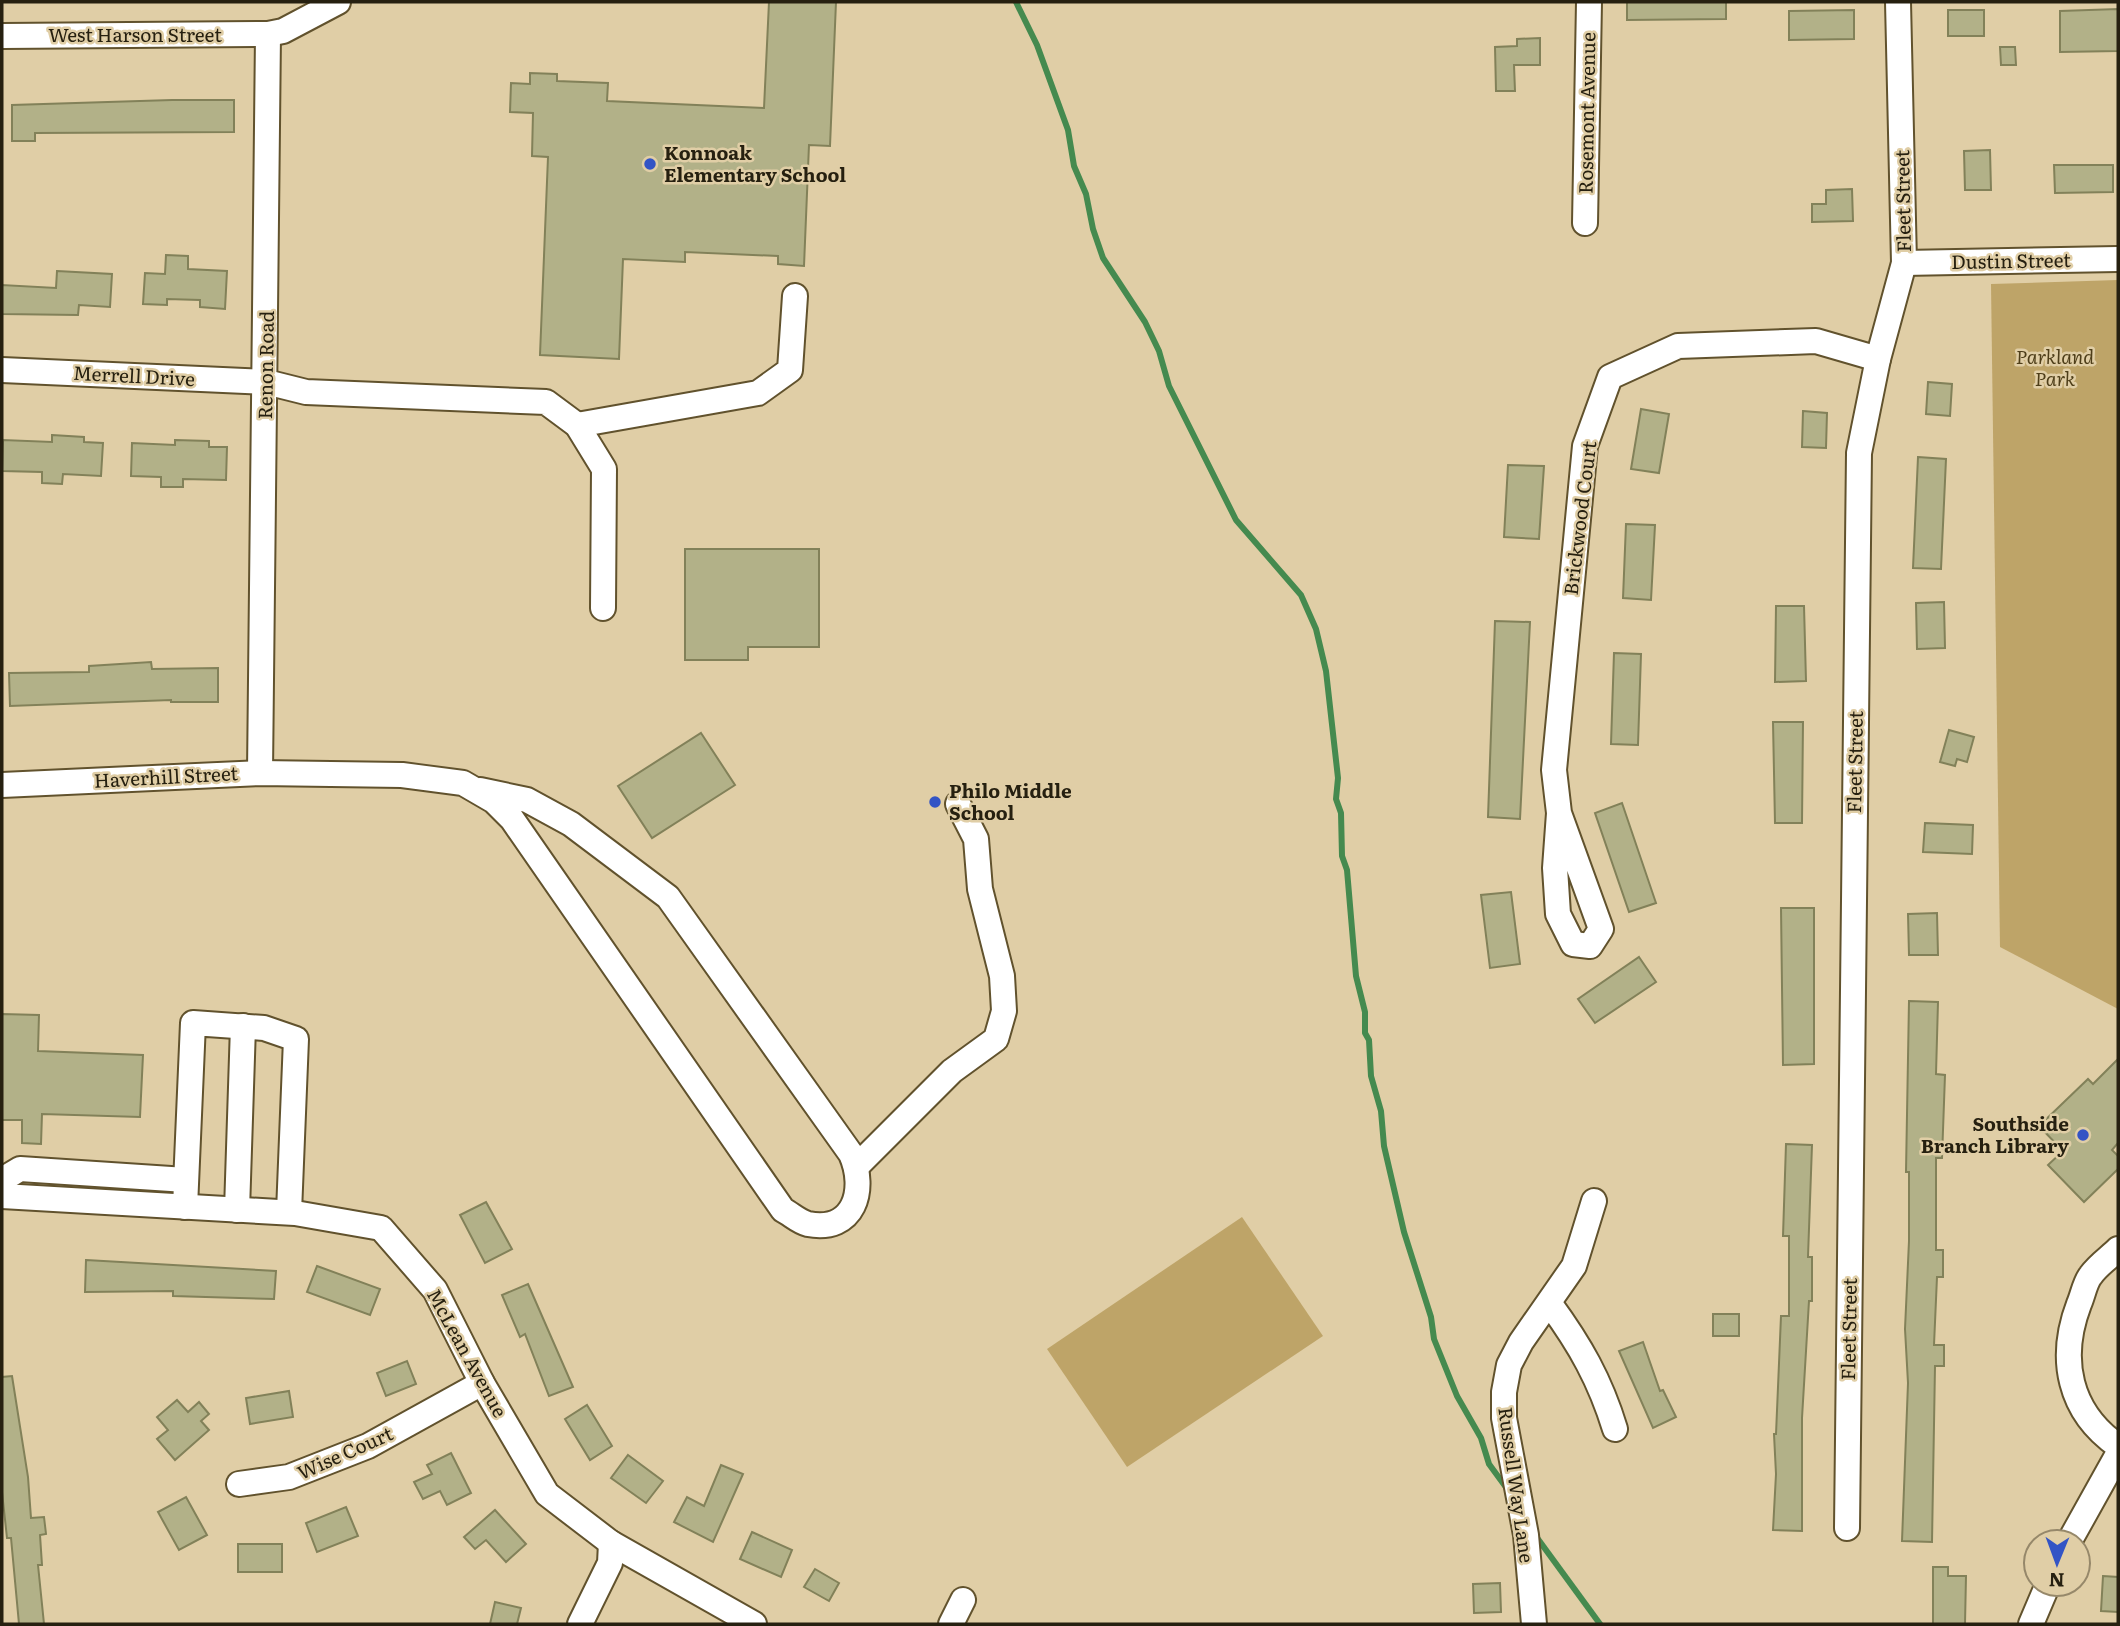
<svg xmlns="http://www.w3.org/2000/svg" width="2120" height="1626" font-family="Literata,serif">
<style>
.green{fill:#bea468}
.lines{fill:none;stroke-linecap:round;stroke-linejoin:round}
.stream{stroke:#458a4f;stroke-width:6}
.building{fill:#b2b188;stroke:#828159;stroke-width:2}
.minor-casing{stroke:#61522d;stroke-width:28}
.minor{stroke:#fff;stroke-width:24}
.poi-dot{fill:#3354c5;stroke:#e0cea6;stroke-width:2.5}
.labels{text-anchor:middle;stroke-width:5;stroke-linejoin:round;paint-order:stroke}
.street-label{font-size:19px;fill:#262010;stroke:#e0cea6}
.poi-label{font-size:19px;font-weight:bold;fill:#262010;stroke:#e0cea6;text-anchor:start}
.park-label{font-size:19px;font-style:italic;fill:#4e3e19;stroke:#e0cea6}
</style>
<rect width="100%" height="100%" fill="#e0cea6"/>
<g class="green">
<polygon points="2118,280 2118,1009 2000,947 1991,284"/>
<polygon points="1242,1217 1323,1336 1127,1467 1047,1349"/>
</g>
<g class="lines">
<g class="stream">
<polyline points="1016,2 1037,45 1068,130 1074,166 1086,194 1093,229 1103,258 1145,322 1159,351 1169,386 1236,520 1301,595 1316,629 1326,671 1338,778 1336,799 1341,813 1342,856 1347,870 1356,976 1365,1012 1365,1033 1369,1040 1371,1076 1381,1111 1384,1146 1404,1232 1431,1317 1434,1339 1457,1396 1481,1438 1489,1464 1508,1490"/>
<polyline points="1535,1535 1600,1624"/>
</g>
</g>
<g class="building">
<polygon points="769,2 836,2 830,146 809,145 804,266 778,264 778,256 685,252 685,262 623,259 619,359 540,355 548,157 532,156 533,113 510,112 511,83 530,84 530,73 557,74 557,81 608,83 607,101 764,108"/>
<polygon points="1627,2 1726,2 1726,19 1627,20"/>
<polygon points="2118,9 2118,51 2060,52 2060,11"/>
<polygon points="1854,10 1854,39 1789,40 1789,11"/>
<rect x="1948" y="10" width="36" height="26"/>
<polygon points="1540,38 1540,65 1514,65 1515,91 1496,91 1495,47 1517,46 1517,39"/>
<polygon points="2000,47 2015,47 2016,65 2001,65"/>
<polygon points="172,100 234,100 234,132 35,133 35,141 12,141 12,105"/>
<polygon points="1990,150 1991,190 1965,190 1964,151"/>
<polygon points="2054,165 2113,165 2113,192 2055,193"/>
<polygon points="1852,189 1853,221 1812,222 1812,204 1826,204 1826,190"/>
<polygon points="166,255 188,256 188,269 227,271 225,309 200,307 200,300 167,299 167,305 143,304 145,273 165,274"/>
<polygon points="57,271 112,274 110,307 79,305 78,315 2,314 2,285 56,288"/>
<polygon points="1928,382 1952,384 1950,416 1926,414"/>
<polygon points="1641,409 1669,414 1659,473 1631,469"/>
<polygon points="1803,411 1827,413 1826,448 1802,447"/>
<polygon points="52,435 84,437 84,442 103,443 101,476 63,474 62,484 42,483 42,472 2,471 3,440 52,442"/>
<polygon points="175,440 209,441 209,447 227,447 226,480 183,479 183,487 161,487 161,477 131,476 132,443 175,445"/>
<polygon points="1918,457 1946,459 1941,569 1913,568"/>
<polygon points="1508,465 1544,466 1539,539 1504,537"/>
<polygon points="1626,524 1655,525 1651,600 1623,598"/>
<polygon points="685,549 819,549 819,647 748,647 748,660 685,660"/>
<polygon points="1944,602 1945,648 1917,649 1916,603"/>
<polygon points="1776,606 1804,606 1806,681 1775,682"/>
<polygon points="1495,621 1530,622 1520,819 1488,817"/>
<polygon points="1614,653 1641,654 1638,745 1611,744"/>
<polygon points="151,662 152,669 218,668 218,702 171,702 171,700 10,706 9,673 89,672 89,666"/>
<polygon points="1773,722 1803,722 1802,823 1775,823"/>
<polygon points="1949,730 1974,737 1967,762 1957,759 1955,766 1940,762"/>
<polygon points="701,733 735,785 652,838 618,786"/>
<polygon points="1622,803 1656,903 1629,912 1595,813"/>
<polygon points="1925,823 1973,825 1972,854 1923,852"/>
<polygon points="1511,892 1520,964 1490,968 1481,895"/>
<polygon points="1781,908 1814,908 1814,1064 1783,1065"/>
<polygon points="1937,913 1938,955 1909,955 1908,914"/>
<polygon points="1639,957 1656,982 1595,1023 1578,999"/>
<polygon points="1909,1001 1938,1002 1936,1074 1945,1075 1942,1158 1936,1158 1936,1250 1943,1250 1943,1277 1937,1277 1934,1345 1944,1345 1944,1366 1935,1366 1932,1542 1902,1541 1908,1383 1905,1329 1909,1241 1909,1172 1906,1172"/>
<polygon points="2,1014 39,1015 38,1051 143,1055 140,1117 42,1114 41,1144 22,1143 22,1120 2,1120"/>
<polygon points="2118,1059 2118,1143 2112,1150 2118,1156 2118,1169 2084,1202 2048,1165 2063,1151 2039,1126 2088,1079 2093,1084"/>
<polygon points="1786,1144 1812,1145 1808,1257 1812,1257 1812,1301 1809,1301 1802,1418 1802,1531 1773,1530 1776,1474 1774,1434 1776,1434 1781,1316 1789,1316 1789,1236 1783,1236"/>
<polygon points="486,1202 512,1249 485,1263 460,1215"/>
<polygon points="86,1260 276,1271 274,1299 173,1296 173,1291 85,1292"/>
<polygon points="317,1266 380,1289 370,1315 307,1292"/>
<polygon points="528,1284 573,1387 549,1396 525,1334 520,1337 502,1295"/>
<rect x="1713" y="1314" width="26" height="22"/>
<polygon points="1643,1342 1660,1391 1663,1390 1676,1417 1653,1428 1619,1351"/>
<polygon points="407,1361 416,1384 386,1396 377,1373"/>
<polygon points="12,1376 28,1477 31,1518 44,1517 46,1534 40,1535 42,1565 38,1565 44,1624 19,1624 11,1538 7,1538 2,1492 2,1377"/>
<polygon points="289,1391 293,1417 250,1424 246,1398"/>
<polygon points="177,1400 188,1412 199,1402 209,1414 201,1421 209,1430 175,1460 157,1439 168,1430 157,1417"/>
<polygon points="587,1405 612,1446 590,1460 565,1419"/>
<polygon points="451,1453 471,1493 447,1505 440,1491 423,1499 414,1482 432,1474 427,1465"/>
<polygon points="628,1455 663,1481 646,1503 611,1478"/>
<polygon points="721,1465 743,1474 713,1542 674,1522 687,1497 704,1506"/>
<polygon points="186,1497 207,1535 179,1550 158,1512"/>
<polygon points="346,1507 358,1536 317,1552 306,1523"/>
<polygon points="495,1510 526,1544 506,1562 486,1540 475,1549 464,1537"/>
<polygon points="752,1532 792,1550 781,1577 740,1559"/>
<rect x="238" y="1544" width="44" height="28"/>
<polygon points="1933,1567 1948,1567 1948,1576 1966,1576 1965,1624 1933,1624"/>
<polygon points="815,1569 839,1583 829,1601 804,1587"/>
<polygon points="2103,1576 2118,1577 2118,1612 2101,1611"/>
<polygon points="1500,1583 1501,1612 1474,1613 1473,1584"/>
<polygon points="495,1602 521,1608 517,1624 490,1624"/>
</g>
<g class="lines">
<g class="minor-casing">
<g id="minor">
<polyline points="2,36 268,34 283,31 338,2"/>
<polyline points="1585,223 1589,2"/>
<polyline points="1904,263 2118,259"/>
<polyline points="2,370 266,382 306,392 546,402 577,425 604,469 603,608"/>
<polyline points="577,425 758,393 790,370 795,296"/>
<polyline points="260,773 268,34"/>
<path d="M2,785L260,773L402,775L463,783L494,801L512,819L783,1210C791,1214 799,1222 808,1224C854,1233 867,1190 851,1154L668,897L571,824L527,800L480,790"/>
<polyline points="1559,813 1601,929 1590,946 1573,944 1558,914 1555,868 1559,813 1554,770 1585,446 1610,377 1678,346 1816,341 1878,359"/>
<polyline points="856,1167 952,1071 996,1039 1004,1011 1002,976 980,889 976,839 958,804"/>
<polyline points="2,1196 295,1213 381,1228 435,1290 482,1383 547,1494 611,1543 754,1624"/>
<polyline points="3,1196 5,1178 20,1169 186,1180"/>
<polyline points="185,1207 193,1023 264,1028 296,1039 289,1212"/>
<polyline points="237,1210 243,1026"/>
<path d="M2118,1249C2110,1257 2098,1265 2091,1275C2085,1282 2083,1295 2079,1304C2058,1359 2069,1412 2118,1446"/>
<path d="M1550,1304C1580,1345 1600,1380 1615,1429"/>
<polyline points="239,1484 289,1477 368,1446 482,1383"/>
<polyline points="1847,1528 1859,453 1878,359 1904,263 1898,2"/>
<polyline points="2069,1542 2118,1454"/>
<polyline points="580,1624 610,1563 611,1543"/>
<polyline points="951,1624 963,1600"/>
<polyline points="1534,1624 1526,1535 1504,1418 1504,1392 1509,1365 1521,1342 1574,1266 1594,1201"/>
<polyline points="2031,1624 2048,1584"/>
</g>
</g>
<use href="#minor" class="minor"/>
</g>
<g class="poi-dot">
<circle cx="650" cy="164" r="7"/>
<circle cx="935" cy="802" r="7"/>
<circle cx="2083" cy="1135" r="7"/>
</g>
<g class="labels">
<g class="street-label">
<text x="135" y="42">West Harson Street</text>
<text transform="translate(1587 113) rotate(-89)" y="7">Rosemont Avenue</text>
<text transform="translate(1903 201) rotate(-91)" y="7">Fleet Street</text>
<text transform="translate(2011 261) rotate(-1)" y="7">Dustin Street</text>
<text transform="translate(266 365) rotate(-89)" y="7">Renon Road</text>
<text transform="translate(134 376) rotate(3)" y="7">Merrell Drive</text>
<text transform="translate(1580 518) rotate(-83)" y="7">Brickwood Court</text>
<text transform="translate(1855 762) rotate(-89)" y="7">Fleet Street</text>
<text transform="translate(166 777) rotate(-3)" y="7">Haverhill Street</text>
<text transform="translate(1849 1329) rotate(-89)" y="7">Fleet Street</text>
<text transform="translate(467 1353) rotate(61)" y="7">McLean Avenue</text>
<text transform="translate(345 1453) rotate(-24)" y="7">Wise Court</text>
<text transform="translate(1516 1485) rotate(82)" y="7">Russell Way Lane</text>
</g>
<g class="poi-label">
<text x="664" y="160">Konnoak<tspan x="664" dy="22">Elementary School</tspan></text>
<text x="949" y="798">Philo Middle<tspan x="949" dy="22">School</tspan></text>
<text x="2069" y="1131" text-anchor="end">Southside<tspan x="2069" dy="22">Branch Library</tspan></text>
</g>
<g class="park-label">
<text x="2055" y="364">Parkland<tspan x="2055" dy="22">Park</tspan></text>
</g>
</g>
<rect width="2120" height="1626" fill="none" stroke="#262010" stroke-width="7"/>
<g transform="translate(2057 1563) rotate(181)"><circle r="33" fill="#e0cea6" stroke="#96886a" stroke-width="2"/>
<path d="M0-5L12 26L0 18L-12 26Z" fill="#3354c5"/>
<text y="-10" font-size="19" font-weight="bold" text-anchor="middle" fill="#262010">N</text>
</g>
</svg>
